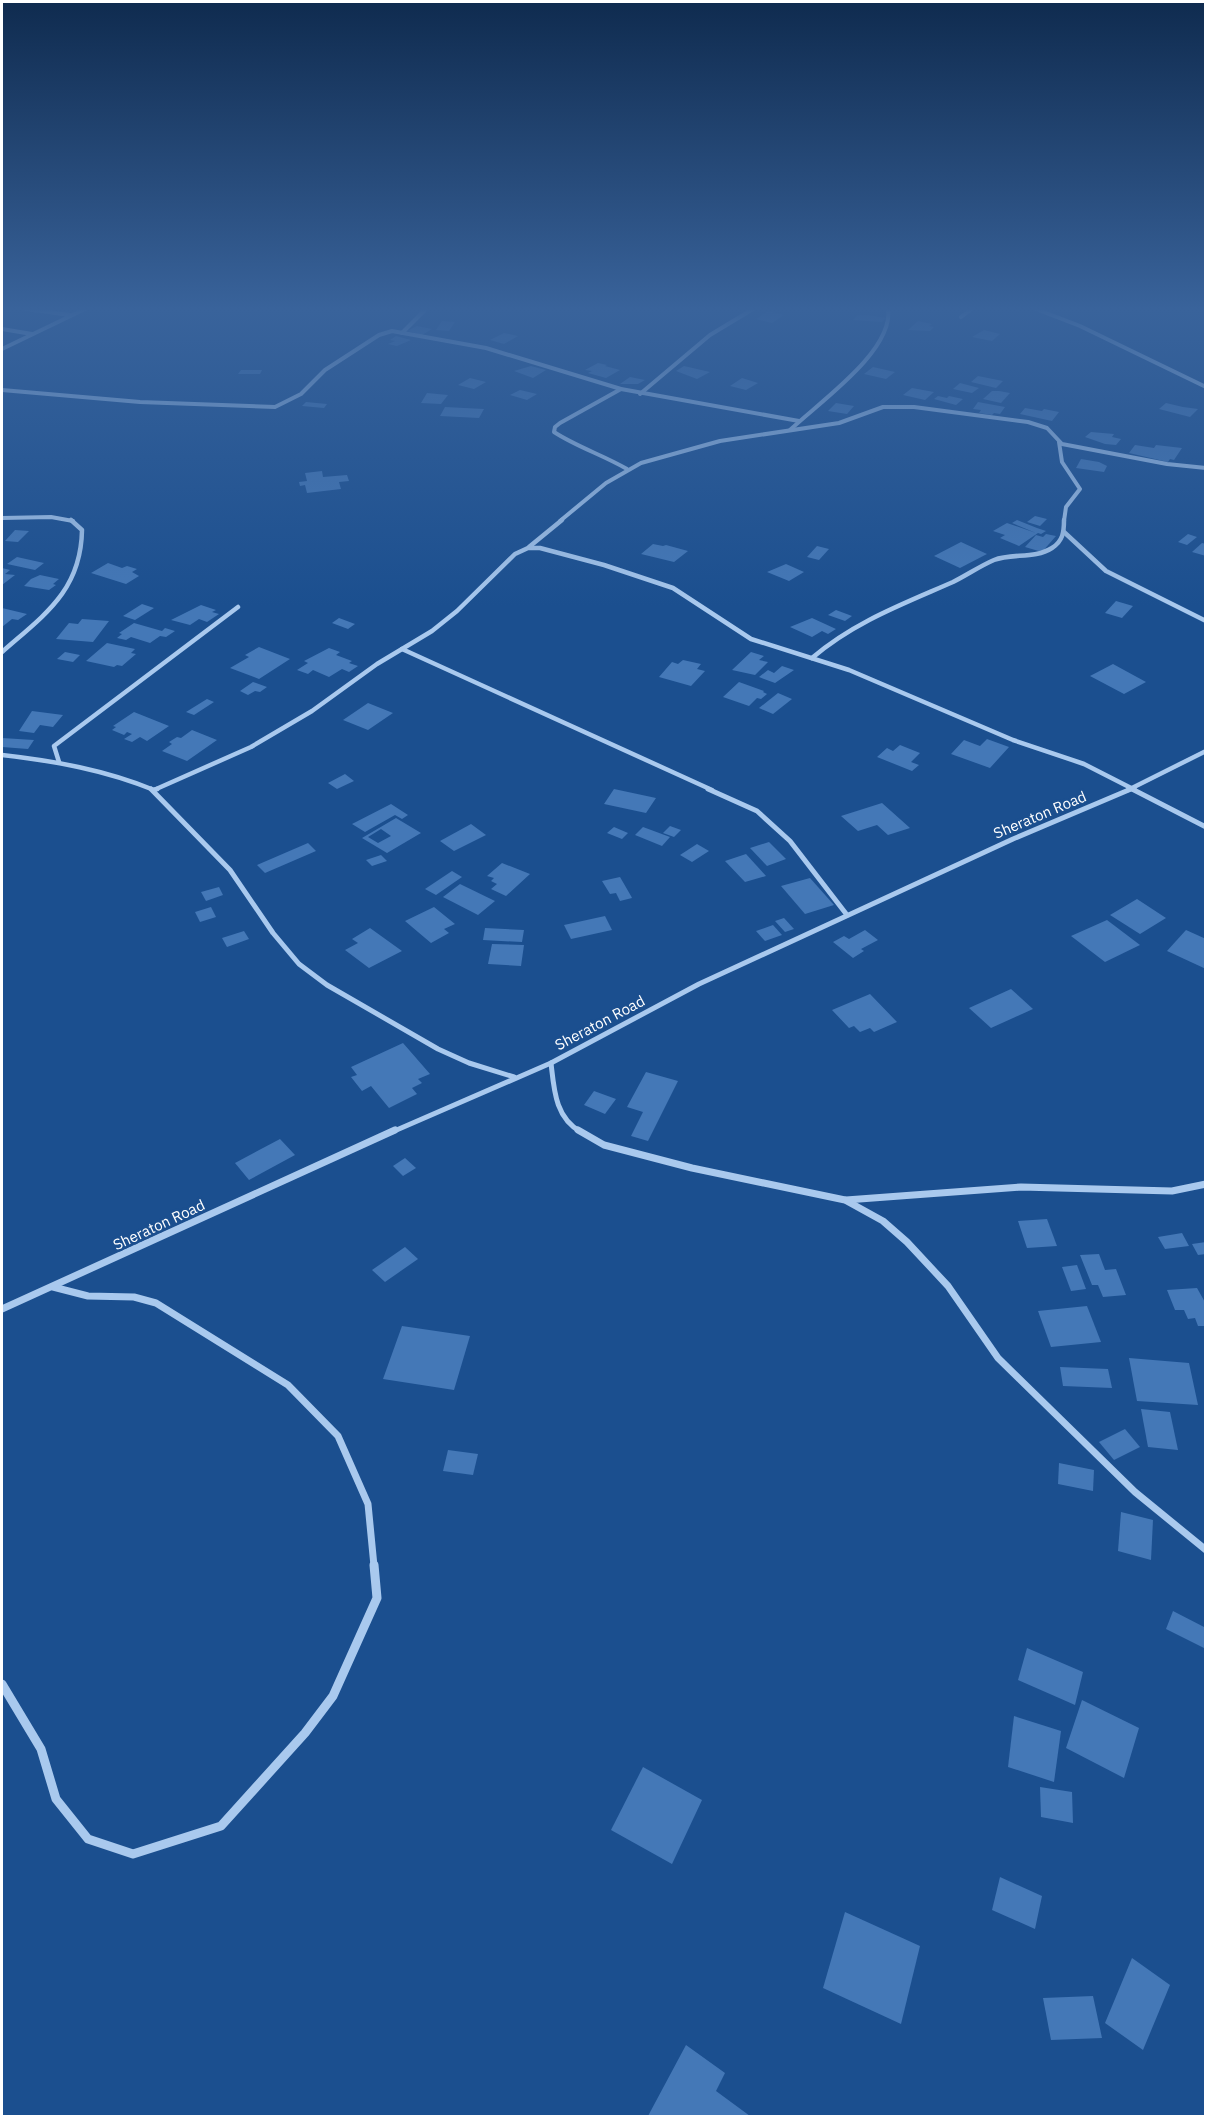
<svg xmlns="http://www.w3.org/2000/svg" width="1207" height="2118" font-family="'IBM Plex Sans',sans-serif">
<style>
.building{fill:#4478b7;fill-rule:evenodd}
.lines{fill:none;stroke-linecap:round;stroke-linejoin:round}
.street-far4{stroke:#a9c9ee;stroke-width:4}
.street-far3{stroke:#a9c9ee;stroke-width:4.5}
.street-far2{stroke:#a9c9ee;stroke-width:5}
.street-far1{stroke:#a9c9ee;stroke-width:7}
.street{stroke:#a9c9ee;stroke-width:9}
.labels{text-anchor:middle;stroke-width:5;stroke-linejoin:round;paint-order:stroke}
.street-label{font-size:15px;fill:#fff;stroke:#1b4f8f}
</style>
<rect width="100%" height="100%" fill="#1b4f8f"/>
<g class="building">
<polygon points="768,311 784,315 772,323 756,319"/>
<polygon points="858,315 868,315 886,318 882,322 853,320"/>
<polygon points="442,321 455,322 449,331 436,330"/>
<polygon points="918,321 932,324 929,326 934,327 930,331 908,330"/>
<polygon points="417,326 432,329 422,335 407,331"/>
<polygon points="984,330 1000,334 992,341 972,337"/>
<polygon points="504,333 518,336 504,344 490,340"/>
<polygon points="396,336 411,340 397,346 388,344 395,341 390,340"/>
<polygon points="598,363 607,365 605,366 620,370 606,378 588,373 592,371 585,370"/>
<polygon points="531,366 546,370 533,378 514,371"/>
<polygon points="684,366 710,372 697,379 676,371"/>
<polygon points="873,367 895,372 886,379 864,374"/>
<polygon points="241,370 262,370 260,374 238,374"/>
<polygon points="978,376 1003,381 996,388 971,382"/>
<polygon points="630,377 645,380 638,384 620,384"/>
<polygon points="470,378 486,382 474,389 458,385"/>
<polygon points="742,378 758,383 746,390 730,386"/>
<polygon points="960,383 979,388 972,393 953,389"/>
<polygon points="912,388 934,392 925,400 903,395"/>
<polygon points="520,390 537,394 527,400 510,395"/>
<polygon points="992,391 999,391 1010,393 1001,403 983,399"/>
<polygon points="427,393 448,395 441,404 421,403"/>
<polygon points="938,396 947,398 949,396 963,399 956,405 934,399"/>
<polygon points="306,402 327,404 324,408 302,406"/>
<polygon points="978,402 1005,407 1000,414 994,413 992,415 979,413 981,410 973,409"/>
<polygon points="836,403 854,406 847,414 828,411"/>
<polygon points="1166,403 1183,407 1198,409 1190,417 1159,409"/>
<polygon points="445,407 484,409 479,418 440,416"/>
<polygon points="1025,408 1042,411 1044,409 1059,412 1052,421 1020,414"/>
<polygon points="1091,432 1114,434 1112,437 1121,439 1116,445 1105,444 1085,437"/>
<polygon points="1135,445 1154,448 1156,445 1182,448 1174,460 1170,459 1168,462 1129,453"/>
<polygon points="1081,459 1099,462 1107,466 1104,472 1076,468"/>
<polygon points="322,471 323,477 347,475 349,481 339,482 341,489 307,493 305,485 300,486 299,482 307,481 305,473"/>
<polygon points="1035,516 1047,519 1040,526 1027,522"/>
<polygon points="1017,520 1037,528 1046,531 1041,534 1038,533 1019,546 1000,538 1005,535 993,531 1007,523 1036,533 1012,523"/>
<polygon points="15,530 29,531 18,542 5,541"/>
<polygon points="1046,534 1056,536 1042,552 1025,547 1036,535 1043,537"/>
<polygon points="1188,534 1197,537 1187,545 1178,542"/>
<polygon points="961,542 987,554 960,568 934,556"/>
<polygon points="1202,543 1206,544 1206,556 1192,552"/>
<polygon points="653,544 663,546 666,545 688,551 674,562 641,554"/>
<polygon points="817,546 829,549 819,560 807,557"/>
<polygon points="17,557 44,563 35,570 7,564"/>
<polygon points="108,563 122,568 127,566 137,569 132,572 139,576 126,584 91,573"/>
<polygon points="786,564 804,572 789,581 767,572"/>
<polygon points="2,568 10,570 5,574 15,575 2,585"/>
<polygon points="40,575 59,579 53,584 56,585 49,590 24,586 31,579"/>
<polygon points="1116,601 1133,606 1122,618 1105,613"/>
<polygon points="142,604 154,608 135,620 123,616"/>
<polygon points="201,605 216,610 212,612 219,614 207,622 199,619 190,625 171,620"/>
<polygon points="2,608 27,614 18,620 12,619 2,627"/>
<polygon points="836,610 852,616 845,621 828,615"/>
<polygon points="339,618 355,624 348,629 332,623"/>
<polygon points="812,618 836,629 828,634 822,631 812,637 790,627"/>
<polygon points="82,619 109,621 93,642 56,639 69,623 78,624"/>
<polygon points="134,623 162,631 165,628 175,631 166,637 160,636 150,643 131,637 126,640 117,638 122,634 119,633"/>
<polygon points="107,643 135,649 131,653 136,654 122,666 117,665 114,667 86,661"/>
<polygon points="259,647 290,659 259,679 230,668 249,657 245,655"/>
<polygon points="329,648 340,652 336,655 352,661 349,663 358,666 349,672 342,669 329,677 313,670 308,674 297,670 308,663 304,661"/>
<polygon points="65,652 80,655 73,662 57,659"/>
<polygon points="751,652 764,656 759,660 768,662 755,675 732,670"/>
<polygon points="683,660 701,664 697,669 705,671 691,686 659,677 672,662 678,664"/>
<polygon points="1113,664 1146,682 1124,694 1090,676"/>
<polygon points="782,666 794,670 775,683 759,677 768,670 774,673"/>
<polygon points="253,682 267,687 260,692 255,691 248,695 240,691"/>
<polygon points="739,682 764,691 763,692 767,694 761,699 757,698 749,706 723,697"/>
<polygon points="778,693 792,699 773,714 759,708"/>
<polygon points="207,699 214,702 194,715 186,712"/>
<polygon points="368,703 393,713 368,730 343,720"/>
<polygon points="32,711 63,715 53,727 40,725 34,733 19,731"/>
<polygon points="134,712 169,726 147,741 140,737 132,742 124,739 132,734 127,732 124,735 112,730 116,727 113,726"/>
<polygon points="192,730 217,740 187,761 162,751 172,744 169,742 177,737 181,738"/>
<polygon points="2,738 34,740 28,749 2,747"/>
<polygon points="987,739 1009,747 990,768 951,754 964,740 980,746"/>
<polygon points="900,745 920,753 911,762 919,765 912,771 877,757 887,748 893,751"/>
<polygon points="345,774 354,781 337,789 328,783"/>
<polygon points="614,789 656,798 646,813 604,804"/>
<polygon points="882,803 910,828 888,835 877,825 858,831 841,816"/>
<polygon points="391,804 408,815 402,819 395,815 365,832 352,824"/>
<path d="M396,818L421,833L387,853L362,838ZM381,829L391,836L378,843L368,837Z"/>
<polygon points="471,824 486,835 454,851 440,841"/>
<polygon points="670,826 681,830 674,837 663,833"/>
<polygon points="614,827 628,833 622,839 607,833"/>
<polygon points="643,827 670,837 662,846 635,835"/>
<polygon points="769,842 786,859 767,866 750,848"/>
<polygon points="308,843 316,851 265,873 257,865"/>
<polygon points="697,844 709,851 692,862 680,855"/>
<polygon points="746,854 766,876 745,882 725,861"/>
<polygon points="381,855 387,861 372,866 366,860"/>
<polygon points="502,863 530,874 506,896 491,889 497,884 491,881 494,878 487,876"/>
<polygon points="452,871 462,877 436,895 425,889"/>
<polygon points="620,877 631,896 632,898 620,901 616,893 610,894 602,881"/>
<polygon points="810,878 834,905 805,914 781,886"/>
<polygon points="460,884 495,901 478,915 443,897"/>
<polygon points="219,887 223,895 206,901 201,892"/>
<polygon points="1137,899 1166,918 1140,934 1110,915"/>
<polygon points="211,907 216,917 200,922 195,912"/>
<polygon points="434,907 455,924 444,929 449,933 431,943 405,921"/>
<polygon points="605,916 612,930 571,939 564,925"/>
<polygon points="784,918 794,929 785,932 775,921"/>
<polygon points="1107,920 1140,945 1105,962 1071,936"/>
<polygon points="773,925 782,935 765,941 756,931"/>
<polygon points="370,928 402,951 369,968 345,950 358,943 352,939"/>
<polygon points="485,928 524,930 522,942 483,940"/>
<polygon points="865,930 878,940 861,949 864,951 853,958 833,942 844,936 849,939"/>
<polygon points="1186,930 1206,939 1206,969 1167,951"/>
<polygon points="244,931 249,939 227,947 222,938"/>
<polygon points="492,944 524,945 521,966 488,964"/>
<polygon points="1011,989 1033,1009 991,1028 969,1008"/>
<polygon points="870,994 897,1022 874,1032 870,1028 860,1032 854,1026 849,1028 832,1010"/>
<polygon points="403,1043 430,1074 418,1079 422,1083 412,1088 417,1094 389,1108 371,1086 362,1091 351,1077 357,1075 351,1067"/>
<polygon points="646,1072 678,1081 648,1141 631,1136 643,1112 627,1107"/>
<polygon points="594,1091 616,1099 605,1114 584,1105"/>
<polygon points="280,1139 295,1155 249,1180 235,1163"/>
<polygon points="405,1158 416,1168 403,1176 393,1166"/>
<polygon points="1047,1219 1057,1246 1027,1248 1018,1221"/>
<polygon points="1182,1233 1189,1246 1165,1249 1158,1237"/>
<polygon points="1206,1242 1206,1254 1198,1255 1192,1244"/>
<polygon points="405,1247 418,1259 385,1282 372,1270"/>
<polygon points="1099,1254 1105,1270 1116,1269 1126,1295 1103,1297 1098,1285 1092,1285 1080,1255"/>
<polygon points="1077,1265 1086,1289 1071,1291 1062,1267"/>
<polygon points="1197,1288 1206,1304 1206,1326 1198,1326 1195,1318 1188,1319 1184,1310 1175,1310 1167,1290"/>
<polygon points="1087,1306 1101,1342 1051,1347 1038,1311"/>
<polygon points="402,1326 470,1336 454,1390 383,1379"/>
<polygon points="1129,1358 1189,1363 1198,1405 1137,1401"/>
<polygon points="1060,1367 1108,1369 1112,1388 1063,1386"/>
<polygon points="1141,1409 1170,1412 1178,1450 1148,1447"/>
<polygon points="1125,1429 1140,1447 1114,1460 1099,1442"/>
<polygon points="448,1450 478,1454 473,1475 443,1471"/>
<polygon points="1059,1463 1094,1470 1093,1491 1058,1484"/>
<polygon points="1121,1512 1153,1520 1151,1560 1118,1551"/>
<polygon points="1173,1611 1206,1628 1204,1648 1166,1629"/>
<polygon points="1027,1648 1083,1672 1075,1705 1018,1680"/>
<polygon points="1082,1700 1139,1728 1124,1778 1066,1748"/>
<polygon points="1014,1716 1061,1731 1054,1782 1008,1767"/>
<polygon points="643,1767 702,1800 672,1864 611,1830"/>
<polygon points="1040,1787 1072,1792 1073,1823 1041,1817"/>
<polygon points="1000,1877 1042,1896 1035,1929 992,1910"/>
<polygon points="845,1912 920,1946 901,2024 823,1988"/>
<polygon points="1132,1958 1170,1985 1143,2050 1105,2023"/>
<polygon points="1093,1996 1102,2038 1051,2040 1043,1998"/>
<polygon points="686,2045 725,2073 716,2091 750,2116 648,2116"/>
</g>
<g class="lines">
<g class="street-far4">
<polyline points="26,309 70,315"/>
<polyline points="1036,309 1080,326 1206,387"/>
<polyline points="961,317 972,309"/>
<polyline points="2,329 32,334"/>
<polyline points="402,333 426,309"/>
<polyline points="2,349 85,309"/>
<path d="M621,389L560,423L555,427L554,432C577,447 603,455 627,469"/>
<polyline points="2,390 140,402 275,407 301,394 325,370 379,335 392,331 486,348 621,389 799,421"/>
<polyline points="640,394 710,335 753,309"/>
<path d="M790,430C818,403 894,351 888,309"/>
<polyline points="1059,442 1062,462 1080,489 1066,507 1064,521"/>
<polyline points="2,518 51,517 73,521"/>
<polyline points="560,521 606,483 641,463 720,441 839,423 883,407 914,407 1028,422 1047,428 1062,444 1167,464 1206,468"/>
</g>
<g class="street-far3">
<polyline points="1064,532 1106,571 1206,621"/>
<polyline points="529,547 562,520"/>
<polyline points="402,649 712,790"/>
<path d="M2,652C44,615 81,591 82,530L71,520"/>
<path d="M812,658C854,622 903,604 953,582C967,575 980,566 994,560C1012,553 1035,559 1052,548C1063,541 1064,532 1064,520"/>
<path d="M2,755C55,761 105,770 154,790"/>
<polyline points="59,762 54,746 238,607"/>
<polyline points="154,790 251,747 312,711 377,664 432,631 457,611 515,554 528,548 540,548 604,565 673,588 751,639 849,670 1013,740 1084,764 1135,790"/>
<polyline points="1128,790 1206,751"/>
</g>
<g class="street-far2">
<polyline points="151,789 230,870 273,933 299,964 327,985 438,1049 469,1063 514,1077"/>
<polyline points="708,789 757,811 790,841 847,915"/>
<polyline points="1132,789 1206,827"/>
<polyline points="154,790 157,789"/>
<path d="M551,1063C554,1089 555,1118 581,1132"/>
<polyline points="392,1132 551,1063 699,984 1013,839 1131,789"/>
</g>
<g class="street-far1">
<polyline points="578,1130 604,1145 692,1168 845,1200 883,1221 907,1242 948,1286 998,1358 1135,1492 1206,1550"/>
<polyline points="846,1200 1021,1187 1172,1191 1206,1184"/>
<polyline points="53,1287 88,1296 134,1297 156,1303 288,1385 338,1436 368,1504 374,1566"/>
<polyline points="2,1309 395,1130"/>
</g>
<polyline class="street" points="2,1684 41,1749 56,1799 88,1839 133,1854 221,1826 305,1733 333,1696 377,1598 374,1565"/>
</g>
<linearGradient id="sky" x2="0" y2="1"><stop stop-color="#0f2b4f"/><stop offset="0.51" stop-color="#39639b"/><stop offset="1" stop-color="#39639b" stop-opacity="0"/></linearGradient>
<rect width="1207" height="606" fill="url(#sky)"/>
<g class="labels">
<g class="street-label">
<text transform="translate(1040 815) rotate(-23)" y="5">Sheraton Road</text>
<text transform="translate(600 1023) rotate(-28)" y="5">Sheraton Road</text>
<text transform="translate(159 1225) rotate(-25)" y="5">Sheraton Road</text>
</g>
</g>
<rect width="1207" height="2118" fill="none" stroke="#ffffff" stroke-width="6"/>
</svg>
